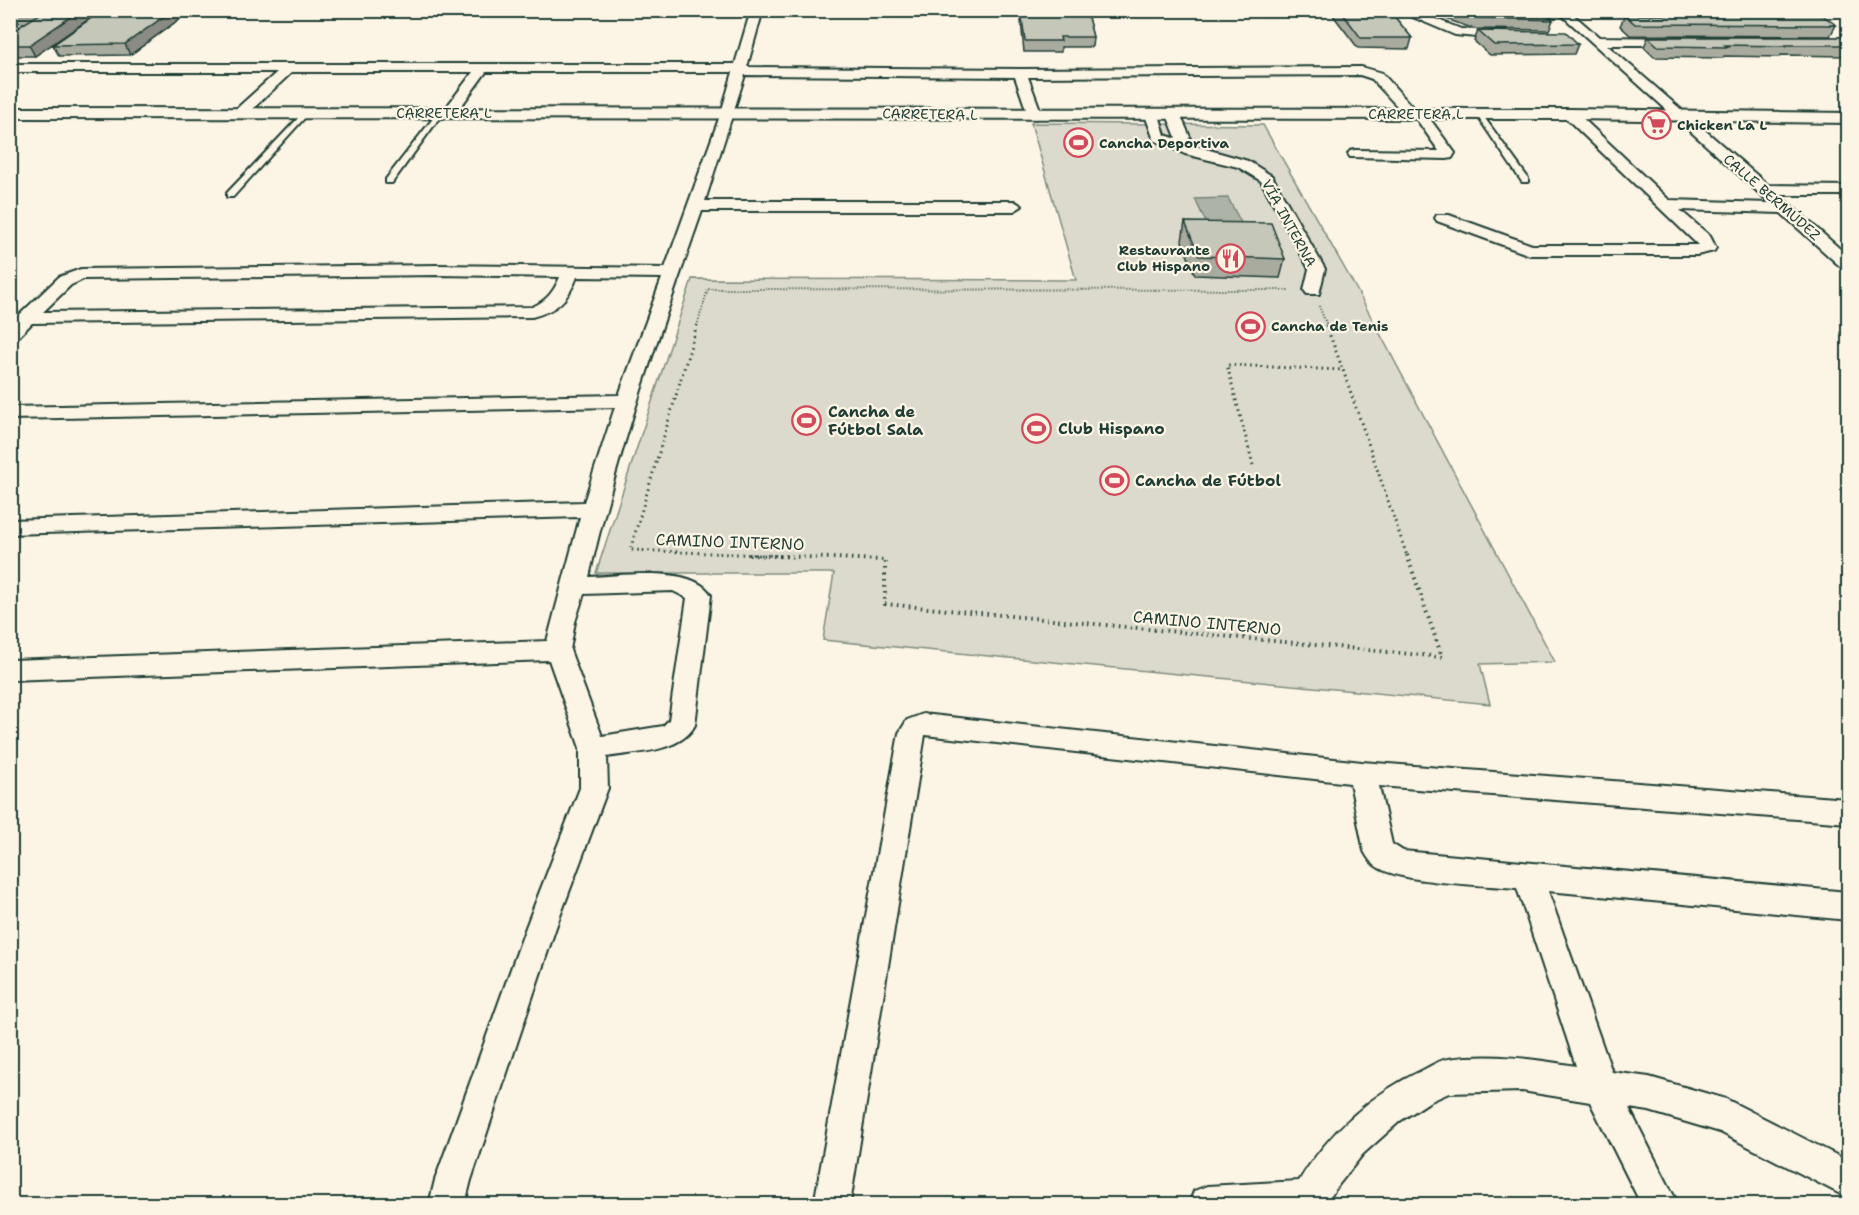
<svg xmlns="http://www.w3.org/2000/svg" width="1859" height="1215" viewBox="0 0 1859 1215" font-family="'Shantell Sans',sans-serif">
  <rect width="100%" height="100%" fill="#fcf5e5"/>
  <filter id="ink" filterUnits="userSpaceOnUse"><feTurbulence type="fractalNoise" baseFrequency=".0167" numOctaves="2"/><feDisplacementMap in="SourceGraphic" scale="12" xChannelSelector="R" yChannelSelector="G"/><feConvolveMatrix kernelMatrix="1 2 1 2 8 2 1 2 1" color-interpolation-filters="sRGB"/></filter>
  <g filter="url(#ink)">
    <path fill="#dcdacc" stroke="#7e8c80" stroke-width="1.5" d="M1031,123l232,2 90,158 202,379 -75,2 10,40 -667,-64 11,-67h-238l96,-294 384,1z"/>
    <path fill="#aeb3a7" stroke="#758479" stroke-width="1.5" d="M1228,198l18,34 -35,1 -16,-34z"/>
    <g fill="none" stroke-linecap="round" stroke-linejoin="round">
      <defs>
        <path id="service" d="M304,112l5,1 -76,84h-6v-4z
          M438,112l5,1 -51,70h-6v-4z
          M1479,112l2,1 47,65v4h-6l-46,-68z"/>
        <path id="minor" d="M751,10h12l-16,57 273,2 341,-2 21,6 34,38h8l31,42 -3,5 -5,1 -97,-2 -2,-3 2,-3 5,-1 84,1 -24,-34h-8l-35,-38 -12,-4 -332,2 14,38 -7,4 -7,-4 -13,-38 -270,-2 -40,126h309l8,5 -8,5h-312c-42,121 -85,241 -113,366 31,-1 104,-13 122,18l-16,130c-15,28 -60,27 -88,32l1,31 -52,139 -85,253 -6,24h-36l6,-24 91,-253 54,-139v-40l-31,-88 -539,20v-20l537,-19 33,-124 -570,17v-14l574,-18 31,-95 -605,12v-12l609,-12 43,-117 -85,-1c-9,23 -21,34 -45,40l-500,6 -16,16 -6,1v-16l49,-47 22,-8 357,-4 227,3 56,-155 12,-41h-247l-32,44 -5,1 -7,-4 31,-41h-181l-47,44h-10l-2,-3 2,-3 42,-38h-267v-8h725zM438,275l122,2c-6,14 -13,24 -28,30l-489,5 28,-27 13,-6zM673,591l14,7 -18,122 -6,6 -61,10 -32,-86 5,-28 9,-28z
          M1396,10h17l48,19 47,3 6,4 -6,4 -53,-5z
          M1556,10h12l31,27 83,1 2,3 -6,4h-71l161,140 80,1v9h-69l69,61v13l-6,-1 -61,-55 -101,-3 30,26 6,12 -2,3 -17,4h-167l-93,-34 -2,-3 2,-3h12l83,30h166l-133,-128 -2,-3 2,-3h10l94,89 101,3z
          M1702,10h13l8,6 -5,-6h13l10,10c-13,9 -29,0 -39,-10z
          M1152,111l7,4 6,20 9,3 2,-1 -9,-22 7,-4 5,1 11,25 -5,6 63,18 24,15 53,93 -6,25h-12l-3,-4 5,-21 -48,-88 -23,-14 -53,-13 -31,-14 -9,-25z
          M923,714l439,48 486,37v24l-469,-37 13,58 11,7 445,41v28l-300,-29 64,181 37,5 77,22 122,62v37l-128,-66 -71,-21 -20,-3 49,96h-37l-51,-102 -68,-11 -73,2 -20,9 -29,19 -37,33 -27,34 -10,16h-137l5,-13 13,-5 92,-5c29,-48 73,-88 124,-111 8,-4 17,-10 25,-11 43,-6 87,0 128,7l-59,-178c-32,-3 -113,-5 -138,-20 -7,-4 -11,-9 -15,-17l-14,-68 -425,-48 -75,469h-36l85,-471 8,-13z"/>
        <path id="tertiary" d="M10,108l1560,1 278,4v10l-278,-4 -1560,-1z"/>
      </defs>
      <use href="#service" stroke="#1f3d34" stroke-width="4"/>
      <use href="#minor" stroke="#1f3d34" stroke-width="4"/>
      <use href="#tertiary" stroke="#1f3d34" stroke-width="4"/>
      <path stroke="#1f3d34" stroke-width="2" stroke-dasharray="1 2" stroke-linecap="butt" d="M1319,306l8,20
        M697,326l11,-37 582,1"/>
      <path stroke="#1f3d34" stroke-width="3" stroke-dasharray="1.5 4" stroke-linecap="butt" d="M697,325l-67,225 157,6
        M1326,325l17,45
        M1253,465l-26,-100 116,5 64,186"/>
      <path stroke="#1f3d34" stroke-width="4" stroke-dasharray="1.5 4.5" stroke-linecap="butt" d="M749,555l136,5v44l557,53 -35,-102"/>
      <use href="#service" fill="#fcf5e5" fill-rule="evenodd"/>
      <use href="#minor" fill="#fcf5e5" fill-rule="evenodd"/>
      <use href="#tertiary" fill="#fcf5e5" fill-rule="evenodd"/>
    </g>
    <path fill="#a9ab9f" stroke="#1f3d34" stroke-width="1.5" d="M10,10h92l-67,46h-25v-23l16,-10 -16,-1z
      M103,10h89l-62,45 -71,1 -6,-11z
      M1020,10h66l7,27 -1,10h-31v5h-37z
      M1329,10h60l23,28 -3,11 -51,-1z
      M1437,10h106l10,10 -4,10 -75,-1 -30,-11z
      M1668,14l168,11 -6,11 -200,-1 -10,-9 5,-11h42z
      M1478,31l100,13 -4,10 -84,1 -16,-14z
      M1648,37h200v19l-67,-1 -1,2 -56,-1 -1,2 -69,-1 -10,-10z
      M1185,222l100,37 -5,19 -85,-3 -13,-34z"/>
    <path fill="#8a8b82" stroke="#1f3d34" stroke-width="1.5" d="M81,10h21l-67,46 -6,-11z
      M173,10h19l-62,45 -5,-11z"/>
    <path fill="#c5c7b9" stroke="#1f3d34" stroke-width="1.5" d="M10,10h71l-52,35h-19v-12l9,-5h-2l26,-16h-33z
      M103,10h70l-48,34 -72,1z
      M1021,10h65l7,27h-33l1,4h-36z
      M1340,10h49l23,28h-51z
      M1455,10h88l10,10 -75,-2z
      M1668,14l154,1 14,10 -201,-1 -10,-9h45z
      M1478,31l88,1 12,12 -84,1z
      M1648,37h200v8h-64l2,1 -61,-1 3,2 -70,-1z
      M1185,222l86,1 14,36 -86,-3z"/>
  </g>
  <defs>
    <symbol id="supermarket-ring" viewBox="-11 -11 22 22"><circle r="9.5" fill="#fcf5e5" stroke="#d1495b" stroke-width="1.5"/><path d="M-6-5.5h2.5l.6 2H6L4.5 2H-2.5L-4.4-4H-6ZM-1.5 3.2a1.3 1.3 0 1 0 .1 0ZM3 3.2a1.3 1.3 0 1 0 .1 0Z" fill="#d1495b"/></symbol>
    <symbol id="stadium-ring" viewBox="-11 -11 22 22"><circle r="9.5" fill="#fcf5e5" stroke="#d1495b" stroke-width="1.5"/><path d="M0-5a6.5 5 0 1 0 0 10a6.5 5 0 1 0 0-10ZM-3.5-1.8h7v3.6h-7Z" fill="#d1495b"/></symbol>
    <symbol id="restaurant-ring" viewBox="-11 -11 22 22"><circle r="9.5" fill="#fcf5e5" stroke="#d1495b" stroke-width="1.5"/><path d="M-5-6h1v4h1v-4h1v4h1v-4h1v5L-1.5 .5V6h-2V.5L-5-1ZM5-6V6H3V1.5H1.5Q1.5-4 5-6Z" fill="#d1495b"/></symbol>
  </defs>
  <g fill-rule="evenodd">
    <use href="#supermarket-ring" x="1640" y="108" width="33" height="33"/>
    <use href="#stadium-ring" x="1062" y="126" width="33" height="33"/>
    <use href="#restaurant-ring" x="1214" y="242" width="33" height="33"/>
    <use href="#stadium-ring" x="1234" y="310" width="33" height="33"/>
    <use href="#stadium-ring" x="790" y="404" width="33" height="33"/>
    <use href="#stadium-ring" x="1020" y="412" width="33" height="33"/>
    <use href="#stadium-ring" x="1098" y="464" width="33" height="33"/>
  </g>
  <g text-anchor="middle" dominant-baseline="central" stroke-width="4.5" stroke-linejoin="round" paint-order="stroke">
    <g font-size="14" fill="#1f3d34" stroke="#fcf5e5">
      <text x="444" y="113">CARRETERA L</text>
      <text transform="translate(930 114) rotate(1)">CARRETERA L</text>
      <text x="1416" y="114">CARRETERA L</text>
      <text transform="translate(1772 197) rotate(41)">CALLE BERMÚDEZ</text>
      <text transform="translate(1289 223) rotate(61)">VÍA INTERNA</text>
    </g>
    <g font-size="14" font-weight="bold" fill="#1f3d34" stroke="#fcf5e5" text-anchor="start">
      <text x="1677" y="125">Chicken La L</text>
      <text x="1099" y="143">Cancha Deportiva</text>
      <text x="1210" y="250" text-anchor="end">Restaurante<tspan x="1210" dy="16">Club Hispano</tspan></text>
      <text x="1271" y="326">Cancha de Tenis</text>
    </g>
    <g font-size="16" font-weight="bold" fill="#1f3d34" stroke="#fcf5e5" text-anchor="start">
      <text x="828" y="411">Cancha de<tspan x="828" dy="18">Fútbol Sala</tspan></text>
      <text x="1058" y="428">Club Hispano</text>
      <text x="1135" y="480">Cancha de Fútbol</text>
    </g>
    <g font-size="16" fill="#1f3d34" stroke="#fcf5e5">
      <text transform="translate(730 542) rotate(2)">CAMINO INTERNO</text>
      <text transform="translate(1207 623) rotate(5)">CAMINO INTERNO</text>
    </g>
  </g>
  <rect width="1859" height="1215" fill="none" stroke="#fcf5e5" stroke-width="36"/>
  <rect x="18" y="18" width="1823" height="1179" fill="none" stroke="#1f3d34" stroke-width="2" filter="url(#ink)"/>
</svg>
